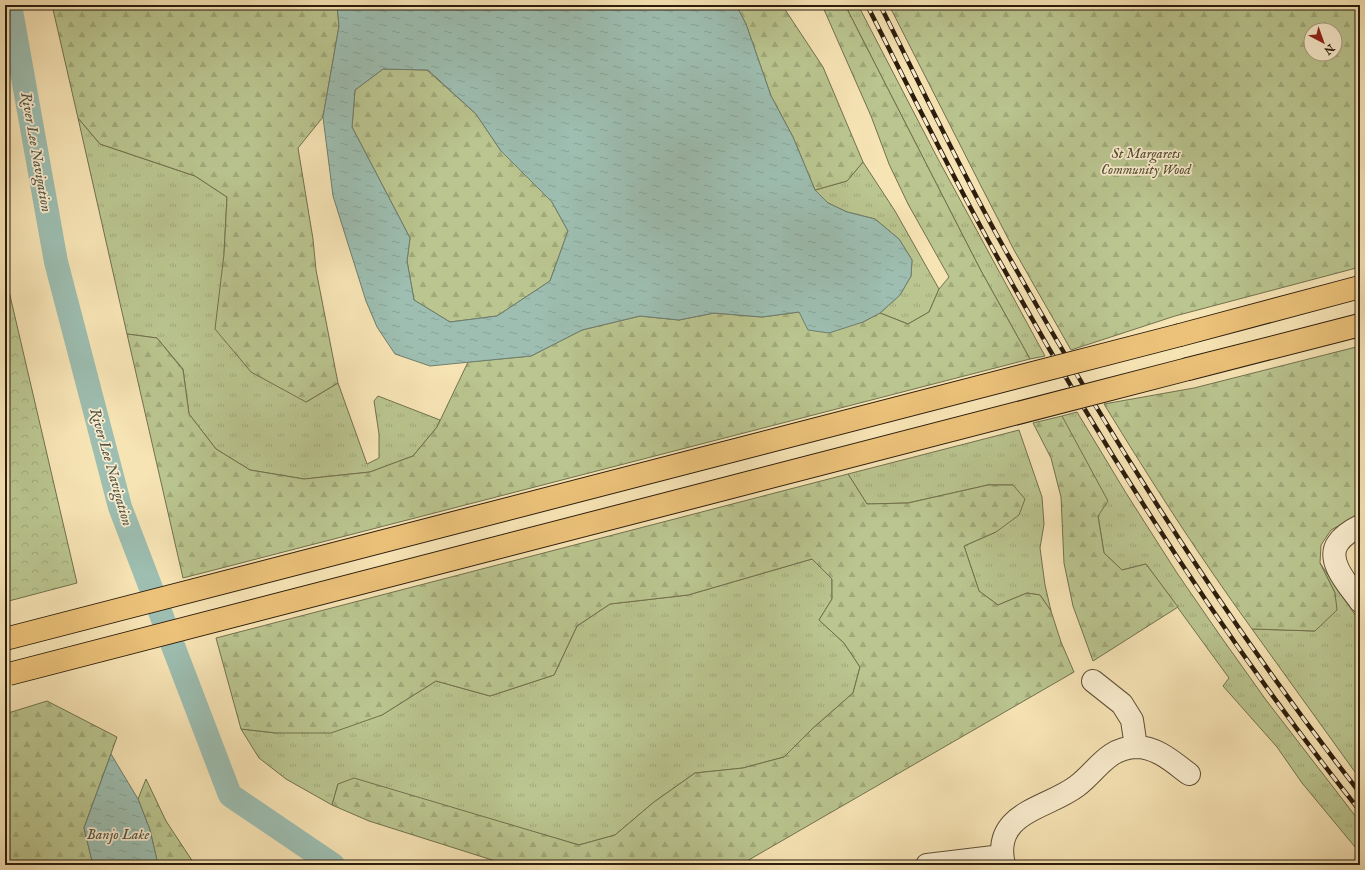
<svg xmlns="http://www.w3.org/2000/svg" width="1365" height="870" viewBox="0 0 1365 870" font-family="'IM FELL English',serif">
  <defs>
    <pattern id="grass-tufts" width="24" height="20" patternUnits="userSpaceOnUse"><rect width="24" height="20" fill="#bac58f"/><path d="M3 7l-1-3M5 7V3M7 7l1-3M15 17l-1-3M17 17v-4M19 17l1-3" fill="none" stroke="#a0a97a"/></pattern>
    <pattern id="forest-firs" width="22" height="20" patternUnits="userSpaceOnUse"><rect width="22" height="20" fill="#bac58f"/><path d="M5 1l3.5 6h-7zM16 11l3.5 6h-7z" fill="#a0a97a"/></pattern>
    <pattern id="park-crowns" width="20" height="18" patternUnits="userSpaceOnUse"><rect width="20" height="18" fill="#bac58f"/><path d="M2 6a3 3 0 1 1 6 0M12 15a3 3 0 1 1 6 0" fill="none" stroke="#a0a97a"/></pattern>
    <pattern id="water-ripples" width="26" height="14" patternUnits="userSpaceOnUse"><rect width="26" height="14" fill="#9dbeb1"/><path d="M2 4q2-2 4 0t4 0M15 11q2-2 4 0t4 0" fill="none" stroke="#87a397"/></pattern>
  </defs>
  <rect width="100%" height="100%" fill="#f7e4b5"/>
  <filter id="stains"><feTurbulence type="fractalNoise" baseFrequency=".005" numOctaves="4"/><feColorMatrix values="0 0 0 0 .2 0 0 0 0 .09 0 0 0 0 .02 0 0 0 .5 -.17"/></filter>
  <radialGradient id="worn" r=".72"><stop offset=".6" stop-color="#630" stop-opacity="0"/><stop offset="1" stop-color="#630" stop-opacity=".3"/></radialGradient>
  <path fill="url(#grass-tufts)" stroke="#72714e" d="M845,5h13l80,154 107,197 -15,3 -50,-90z
    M78,118l22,26 95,32 32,21 -3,57 82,148 32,-19 29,81 12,-6v-24l-5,-33 4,-5 62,24 -3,7 -24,29 -43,16 -66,7 -54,-9 -34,-21 -27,-35 -6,-45 -26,-31 -30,-4z
    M863,162l32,49 44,78 -10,23 -21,12 -28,-11 20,-18 11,-19 1,-16 -13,-21 -24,-20 -28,-7 -19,-9 -13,-13 32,-9z
    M1077,412l49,81 51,80 42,61 47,66 94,122v31l-58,-70 -25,-36 -54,-61 6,-8 -83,-114 -24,6 -18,-17 -6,-37 -36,-100z
    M1019,430l23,67 2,27 -4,24 5,37 6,26 -11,-16 -13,-2 -29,12 -19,-14 -15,-45 32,-14 17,-47h-25l-80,18 -41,1 -19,-30z
    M812,559l20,20v20l-13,21 25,23 16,24 -7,26 -41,36 -28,28 -41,11 -48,5 -41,29 -39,33 -36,10 -100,-29 -141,-32 -6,21 -46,-26 -27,-21 -18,-29 35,4 106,-18 54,-34 54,15 64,-21 23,-49 33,-22 78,-9z
    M1320,563l40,59v157l-108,-150 63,2 20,-38z"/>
  <path fill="url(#forest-firs)" stroke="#72714e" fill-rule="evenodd" d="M52,5h285l2,21 -16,91 -25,31 15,91 3,31 22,113 -32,19 -55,-30 -36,-43 9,-75 3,-57 -32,-21 -95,-32 -22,-26z
    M736,5h46l41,62 40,95 -16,19 -32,9 -22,-53 -22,-41 -25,-72z
    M822,5h23l135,264 50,90 -847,219 -56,-244 30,4 26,32 6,44 27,35 34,21 54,9 66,-7 43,-16 24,-29 31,-65 63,-6 51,-26 58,-14 39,4 35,-7 48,4 37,-5 64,10 17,-9 28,11 21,-12 10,-23 10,-12 -41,-73 -19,-40 -18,-48z
    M889,5h471v262l-185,49 -104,34 -57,-100 -33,-64zM1311,30h24v24h-24z
    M383,69l44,1 49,44 25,37 51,51 16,29 -18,50 -53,35 -47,6 -36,-22 -7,-39 3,-23 -58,-111 3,-37z
    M1360,346v168l-29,16 -10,15 -1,18 15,30 2,17 -22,21 -63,-2c-53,-73 -101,-148 -148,-225l90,-16z
    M1062,416l46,85 -10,15 6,37 18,17 24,-6 32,43 -85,54 -20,-55 -9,-43 -3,-66 -10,-39 -18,-35z
    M848,474l19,30 41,-1 80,-18h25l12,14 -6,16 -23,17 -32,14 15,45 19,14 29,-12 13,2 11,16 10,31 13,30 -334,193h-232l-139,-44 -37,-16 6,-21 16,-6 225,67 36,-10 39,-33 41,-29 48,-5 41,-11 28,-28 41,-36 7,-26 -16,-24 -25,-23 13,-21v-20l-20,-20 -124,36 -78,9 -33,22 -23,49 -64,21 -54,-15 -54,34 -51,18h-55l-35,-4 -25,-91z
    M47,701l70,36 -33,91 9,37h-88v-151z
    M146,779l20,42 29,44h-37l-8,-35 -12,-31z"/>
  <path fill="url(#park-crowns)" stroke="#72714e" d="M5,274l72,309 -72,19z"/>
  <path fill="url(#water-ripples)" stroke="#6f7e6f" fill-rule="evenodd" d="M337,5h399l10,19 25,72 22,41 22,53 13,13 19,9 28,7 24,20 13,21 -1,16 -11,19 -20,18 -17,9 -34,11 -21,-3 -9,-18 -37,5 -48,-4 -35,7 -39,-4 -58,14 -51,26 -101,10 -35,-12 -18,-27 -11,-26 -33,-105 -10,-79 16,-91zM383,69l45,1 48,44 25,37 51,51 16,29 -18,50 -53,35 -47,6 -36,-22 -7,-39 3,-23 -58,-111 3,-37z
    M111,754l27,45 12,31 8,35h-65l-9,-37z"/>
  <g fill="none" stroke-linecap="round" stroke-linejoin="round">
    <path stroke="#9dbeb1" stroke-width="24" d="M10,5l46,257 64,245 110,288 103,70"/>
    <defs>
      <path id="minor" d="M1360,526c-8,4 -17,9 -22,17 -13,18 12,44 22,58
        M1093,681l29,23 10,16 4,27
        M927,865l75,-9
        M1004,865c-13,-53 43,-56 73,-79 20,-15 30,-38 59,-39 21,0 37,15 53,27"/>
      <path id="trunk" d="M1180,335l180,-48
        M1188,369l172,-44"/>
    </defs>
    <use href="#minor" stroke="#5e4f36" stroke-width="24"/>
    <use href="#trunk" stroke="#2b1d0c" stroke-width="24"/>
    <use href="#minor" stroke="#faedcf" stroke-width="22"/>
    <use href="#trunk" stroke="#ecc27a" stroke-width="22"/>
    <defs>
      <path id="rail" d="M867,5c40,79 79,159 122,237 109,199 230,392 371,569
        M880,5c39,77 76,156 118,232 107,193 225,381 362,556"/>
    </defs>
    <use href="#rail" stroke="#2b1d0c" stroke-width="4.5"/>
    <use href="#rail" stroke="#faedcf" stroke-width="3" stroke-dasharray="9" stroke-linecap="butt"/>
    <defs>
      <path id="trunk-bridge" d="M5,639l1175,-304
        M9,674l1179,-305"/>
    </defs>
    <use href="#trunk-bridge" stroke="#2b1d0c" stroke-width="24" stroke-linecap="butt"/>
    <use href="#trunk-bridge" stroke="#ecc27a" stroke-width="22"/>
  </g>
  <g text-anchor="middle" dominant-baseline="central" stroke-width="3.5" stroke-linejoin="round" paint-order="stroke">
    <g font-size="14" font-style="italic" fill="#564f33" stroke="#faedcf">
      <text x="1146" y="154">St Margarets<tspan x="1146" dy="16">Community Wood</tspan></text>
    </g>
    <g font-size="15" font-style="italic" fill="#535546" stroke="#faedcf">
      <text transform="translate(36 152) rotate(80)">River Lee Navigation</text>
      <text transform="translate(111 467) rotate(74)">River Lee Navigation</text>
      <text x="118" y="834">Banjo Lake</text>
    </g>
  </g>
  <rect width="1365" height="870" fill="none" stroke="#f7e4b5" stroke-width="20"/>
  <rect x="6" y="6" width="1353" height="858" fill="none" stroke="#2b1d0c" stroke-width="2"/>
  <rect x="10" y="10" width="1345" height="850" fill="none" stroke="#2b1d0c"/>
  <g transform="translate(1323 42) rotate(139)"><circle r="19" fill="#faedcf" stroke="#a79a81"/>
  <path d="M0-3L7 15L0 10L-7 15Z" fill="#8f2418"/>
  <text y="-6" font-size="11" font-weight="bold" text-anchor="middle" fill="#2b1d0c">N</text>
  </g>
  <rect width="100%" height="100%" filter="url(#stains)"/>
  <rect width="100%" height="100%" fill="url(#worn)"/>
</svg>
